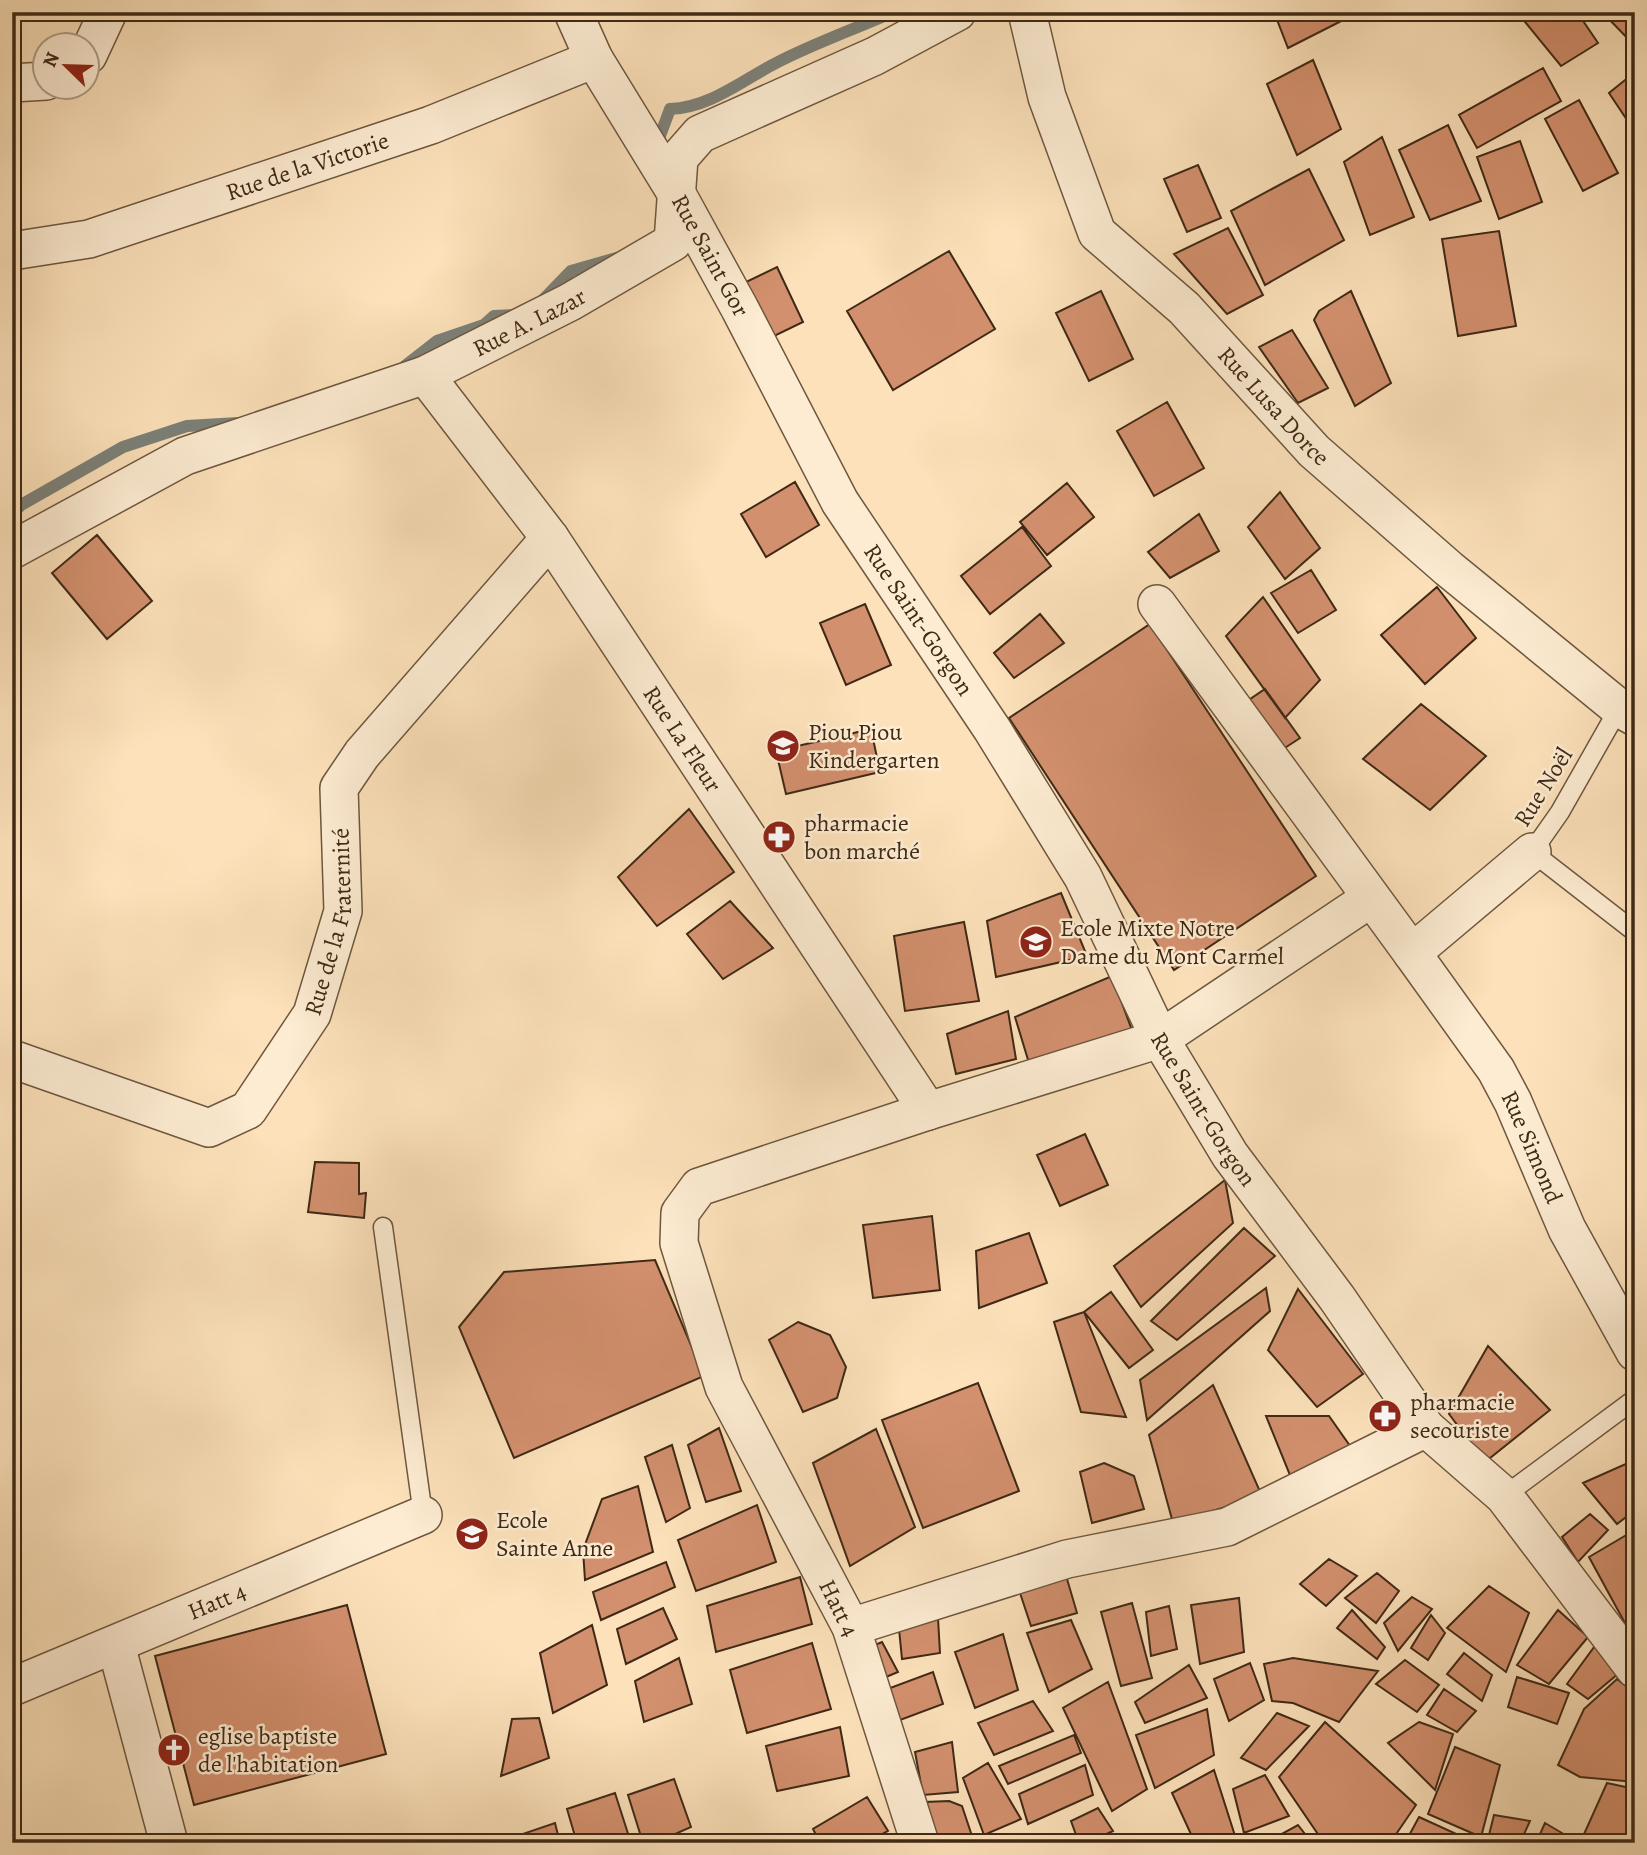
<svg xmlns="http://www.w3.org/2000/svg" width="1647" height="1855" viewBox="0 0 1647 1855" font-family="Alegreya,serif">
  <rect width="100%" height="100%" fill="#fce1ba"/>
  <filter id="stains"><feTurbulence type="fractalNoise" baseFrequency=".00286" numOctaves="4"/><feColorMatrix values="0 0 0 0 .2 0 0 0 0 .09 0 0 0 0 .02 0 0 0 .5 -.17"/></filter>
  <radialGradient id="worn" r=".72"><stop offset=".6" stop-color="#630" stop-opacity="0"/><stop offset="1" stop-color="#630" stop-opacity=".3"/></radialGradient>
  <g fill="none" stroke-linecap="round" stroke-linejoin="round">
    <path stroke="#7c8179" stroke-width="12" d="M661,144h-4l13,-35c40,-1 74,-30 108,-47 37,-19 77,-33 115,-50
      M541,302l30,-31 49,-14
      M405,366l32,-25 47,-16 10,-9 24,-1
      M12,514l9,-9 102,-58 64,-21 51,-3"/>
  </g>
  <path fill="#d3906e" stroke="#3f2916" stroke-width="2" d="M1274,12h85l-71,36z
    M1517,12h60l21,31 -37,23z
    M1602,12h33v34z
    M1313,60l28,69 -44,26 -30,-71z
    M1543,68l18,33 -84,47 -18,-33z
    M1635,72v60l-26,-39z
    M1579,100l39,73 -35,18 -38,-72z
    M1448,125l33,76 -51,19 -31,-70z
    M1382,137l32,80 -44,18 -26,-73z
    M1520,141l22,61 -43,17 -22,-62z
    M1198,165l23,53 -34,14 -23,-53z
    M1309,169l35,71 -79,45 -34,-74z
    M1626,226h9v58h-7z
    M1228,228l35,67 -36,19 -53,-60z
    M1499,231l17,95 -58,10 -16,-97z
    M949,251l46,78 -102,61 -46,-79z
    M777,267l26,55 -35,17 -26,-55z
    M1101,291l32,68 -44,22 -33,-68z
    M1351,291l40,92 -36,23 -41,-86 5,-9z
    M1292,330l36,58 -30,15 -39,-56z
    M1167,402l37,66 -50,28 -37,-65z
    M795,482l24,43 -53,32 -25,-43z
    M1067,483l27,34 -47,38 -27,-33z
    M1280,492l40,56 -35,31 -37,-52z
    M1199,514l20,37 -49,27 -22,-26z
    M1022,527l29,39 -61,48 -29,-38z
    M97,535l55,66 -45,38 -55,-66z
    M1311,570l25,40 -38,23 -27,-40z
    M1437,587l39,51 -51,46 -44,-49z
    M1263,597l57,83 -35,38 -59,-82z
    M865,604l26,61 -45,20 -26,-62z
    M1040,614l24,29 -50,35 -20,-25z
    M1150,624l166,252 -142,94 -165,-252z
    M1265,689l35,49 -29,19 -34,-49z
    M1421,704l65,52 -56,54 -67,-51z
    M871,729l9,43 -94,22 -10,-43z
    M689,809l45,63 -77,54 -39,-49z
    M1061,893l26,63 -91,21 -9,-56z
    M730,901l43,47 -50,31 -36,-45z
    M964,922l15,79 -74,10 -11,-75z
    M1112,976l21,57 -104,30 -14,-46z
    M1008,1011l8,48 -60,15 -9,-40z
    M1085,1134l23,51 -48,21 -23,-51z
    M315,1162l44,1v31l7,-1 -2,25 -56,-6z
    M1225,1180l8,43 -92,84 -27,-41z
    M932,1216l8,74 -67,8 -10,-73z
    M1244,1228l31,28 -98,84 -26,-19z
    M1029,1233l18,50 -68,25 -3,-57z
    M655,1260l49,116 -190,82 -55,-131 45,-55z
    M1266,1288l4,23 -123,109 -7,-40z
    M1298,1289l65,85 -46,33 -49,-57z
    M1111,1292l42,58 -24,18 -45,-56z
    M1084,1312l42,105 -45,-5 -27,-90z
    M798,1322l32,13 16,32 -9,31 -34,14 -34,-72z
    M1488,1346l62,64 -65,52 -36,-48z
    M978,1383l41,108 -96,37 -41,-108z
    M1213,1385l49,111 -89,27 -24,-88z
    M1266,1416h63l33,47 -66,27z
    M719,1428l22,63 -35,11 -18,-57z
    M876,1429l39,98 -65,39 -37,-103z
    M672,1445l18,63 -24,14 -21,-65z
    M1104,1463l30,13 10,33 -52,14 -12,-51z
    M1628,1463l7,9v38l-18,14 -34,-41z
    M638,1486l15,66 -68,28 -2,-30 19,-51z
    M757,1505l19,57 -80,29 -18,-51z
    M1590,1514l18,16 -30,32 -16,-25z
    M1635,1530v88l-9,7 -37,-68z
    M1329,1559l28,17 -31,30 -26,-22z
    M666,1562l9,25 -74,33 -8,-28z
    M1065,1572l12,41 -46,13 -13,-39z
    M1377,1573l22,18 -23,32 -31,-25z
    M800,1577l12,47 -96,28 -9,-46z
    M1489,1586l40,27 -23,59 -59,-44z
    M1412,1597l20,12 -34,42 -14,-28z
    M1239,1598l5,54 -44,12 -9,-59z
    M1132,1603l20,75 -31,8 -20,-74z
    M347,1605l39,149 -192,51 -39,-149z
    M1169,1606l8,43 -26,7 -5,-44z
    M663,1608l14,31 -51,25 -9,-35z
    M1352,1610l33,37 -8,12 -40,-31z
    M1558,1610l30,27 -39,47 -32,-19z
    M1431,1615l14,18 -17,27 -17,-12z
    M938,1618l2,35 -38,6 -3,-30z
    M1071,1620l21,49 -43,23 -22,-59z
    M592,1625l15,60 -54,28 -13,-60z
    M1003,1634l15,56 -43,18 -20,-56z
    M1600,1639l31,24 -43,36 -21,-15z
    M882,1642l16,30 -31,13 -4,-35z
    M812,1643l19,66 -84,24 -17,-63z
    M1464,1653l28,22 -10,26 -35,-27z
    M679,1658l13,46 -48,18 -9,-41z
    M1293,1658l85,13 -39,51 -46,-19 -21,-2 -8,-37z
    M1405,1660l34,25 -22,27 -41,-28z
    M1250,1663l14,37 -35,21 -15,-42z
    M1189,1665l18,33 -62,25 -10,-21z
    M933,1672l10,32 -51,19 -18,-29z
    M1517,1677l52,16 -12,31 -49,-17z
    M1617,1679l18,14v89l-55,-5 -22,-12 26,-56z
    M1108,1682l39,107 -35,22 -49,-103z
    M1444,1689l32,22 -19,21 -30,-17z
    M1033,1701l20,30 -59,24 -16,-32z
    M1207,1709l7,46 -59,33 -19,-53z
    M1277,1713l32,13 -43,44 -25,-12z
    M539,1718l10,40 -48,18 11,-57z
    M1325,1722l91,83 -26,38h-66l-45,-66z
    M1419,1722l34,12 -18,56 -47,-47z
    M840,1727l9,49 -72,15 -11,-45z
    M1074,1735l7,18 -73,31 -9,-18z
    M952,1742l6,50 -35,3 -8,-43z
    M1455,1747l45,18 -19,72 -53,-23z
    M988,1763l33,56 -37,16 -21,-57z
    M1085,1765l8,30 -65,29 -9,-30z
    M1214,1770l22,69 -10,4h-31l-23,-50z
    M1265,1775l24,41 -45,17 -11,-44z
    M674,1779l17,48 -36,16h-12l-15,-48z
    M1607,1783l28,6v25l-5,12 5,5v12h-55z
    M615,1793l16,50h-54l-10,-34z
    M867,1797l21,34 -22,12h-46l-7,-14z
    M949,1801l13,5 11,33 -6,4h-32l-10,-41z
    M1098,1808l15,23 -25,12h-9l-8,-22z
    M1494,1815l36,6 -10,22h-33z
    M1419,1817l55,25 -1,1h-68z
    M555,1823l5,20h-64z
    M1545,1823l22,13 -4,7h-27z
    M1298,1825l14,18h-47z"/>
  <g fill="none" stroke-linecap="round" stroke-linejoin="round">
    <defs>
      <path id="service" d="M1619,708l-59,104 -28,40 103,80
        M383,1227l40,288
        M1504,1496l131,-97"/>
      <g id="minor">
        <path id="s1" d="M573,12l21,47 84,137 62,113 100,193 152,227 91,148 77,162 70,116 107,143 89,130 78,68 131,173"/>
        <path id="s2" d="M1027,12l20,85 50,136 87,75 130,143 135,118 170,139 16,9"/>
        <path d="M88,55l20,-43"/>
        <path d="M12,83l34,-2"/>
        <path id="s3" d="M12,251l77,-12 342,-114 163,-66"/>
        <path id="s4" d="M425,375l125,163 378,573"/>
        <path id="s5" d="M12,550l173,-94 240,-81 145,-73 103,-60 6,-84 21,-24 175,-78 82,-44"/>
        <path d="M1157,604l255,349 120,-101"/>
        <path id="s6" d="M1412,953l84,117 17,32 54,127 68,123"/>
        <path id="s7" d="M12,1059l197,69 39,-18 64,-96 31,-103 -4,-123 23,-34 188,-216"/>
        <path d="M851,1627l216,-68 160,-32 199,-99"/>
        <path d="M116,1645l53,198"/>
        <path id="s8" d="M12,1687l411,-172"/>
        <path d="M920,1843l-69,-216 -127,-240 -45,-144 1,-30 19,-26 229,-76 232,-72 211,-141"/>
      </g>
    </defs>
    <use href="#service" stroke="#6e573f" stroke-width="21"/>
    <use href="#minor" stroke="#6e573f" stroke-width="40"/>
    <use href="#service" stroke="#fdecd2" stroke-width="18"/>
    <use href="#minor" stroke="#fdecd2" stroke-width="37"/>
  </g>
  <defs>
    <symbol id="school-disc" viewBox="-11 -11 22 22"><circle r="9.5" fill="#8f2418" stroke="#fdecd2"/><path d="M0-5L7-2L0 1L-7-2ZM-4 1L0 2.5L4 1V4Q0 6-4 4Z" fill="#fff"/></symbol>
    <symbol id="pharmacy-disc" viewBox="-11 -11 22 22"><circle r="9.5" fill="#8f2418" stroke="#fdecd2"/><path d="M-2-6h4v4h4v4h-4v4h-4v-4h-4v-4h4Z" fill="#fff"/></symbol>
    <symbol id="church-disc" viewBox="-11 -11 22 22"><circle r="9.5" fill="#8f2418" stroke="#fdecd2"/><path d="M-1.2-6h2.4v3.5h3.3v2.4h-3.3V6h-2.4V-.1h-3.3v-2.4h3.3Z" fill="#fff"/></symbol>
  </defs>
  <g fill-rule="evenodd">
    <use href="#school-disc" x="764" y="727" width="38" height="38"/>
    <use href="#pharmacy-disc" x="760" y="818" width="38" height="38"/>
    <use href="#school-disc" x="1017" y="923" width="38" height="38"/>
    <use href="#pharmacy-disc" x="1366" y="1397" width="38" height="38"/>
    <use href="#school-disc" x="453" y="1515" width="38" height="38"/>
    <use href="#church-disc" x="155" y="1731" width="38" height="38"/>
  </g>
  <g text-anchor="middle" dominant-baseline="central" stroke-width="5" stroke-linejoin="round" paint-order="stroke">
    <g font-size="24" fill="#3f2916" stroke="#fdecd2">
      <text stroke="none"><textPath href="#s3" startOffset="308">Rue de la Victorie</textPath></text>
      <text stroke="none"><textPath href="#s1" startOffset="280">Rue Saint Gor</textPath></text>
      <text stroke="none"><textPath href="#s5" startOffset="567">Rue A. Lazar</textPath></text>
      <text stroke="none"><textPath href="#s2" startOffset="480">Rue Lusa Dorce</textPath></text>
      <text stroke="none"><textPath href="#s1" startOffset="700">Rue Saint-Gorgon</textPath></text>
      <text stroke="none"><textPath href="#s4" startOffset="446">Rue La Fleur</textPath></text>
      <text transform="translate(1543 787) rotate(-58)">Rue Noël</text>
      <text stroke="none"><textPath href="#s7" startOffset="462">Rue de la Fraternité</textPath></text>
      <text stroke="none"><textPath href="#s1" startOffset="1267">Rue Saint-Gorgon</textPath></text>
      <text stroke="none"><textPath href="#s6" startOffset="229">Rue Simond</textPath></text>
      <text stroke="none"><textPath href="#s8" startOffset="222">Hatt 4</textPath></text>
      <text transform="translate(839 1608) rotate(64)">Hatt 4</text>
    </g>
    <g font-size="24" fill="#3f2916" stroke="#fdecd2" text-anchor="start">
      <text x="808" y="732">Piou Piou<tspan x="808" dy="28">Kindergarten</tspan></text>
      <text x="804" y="823">pharmacie<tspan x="804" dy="28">bon marché</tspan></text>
      <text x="1060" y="928">Ecole Mixte Notre<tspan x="1060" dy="28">Dame du Mont Carmel</tspan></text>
      <text x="1410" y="1402">pharmacie<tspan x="1410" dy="28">secouriste</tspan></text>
      <text x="496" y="1520">Ecole<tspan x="496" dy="28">Sainte Anne</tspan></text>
      <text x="198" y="1736">eglise baptiste<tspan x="198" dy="28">de l'habitation</tspan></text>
    </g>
  </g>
  <rect width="1647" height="1855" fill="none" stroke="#fce1ba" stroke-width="42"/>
  <rect x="14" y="14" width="1619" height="1827" fill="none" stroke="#3f2916" stroke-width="3.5"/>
  <rect x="21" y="21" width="1605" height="1813" fill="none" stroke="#3f2916" stroke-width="2"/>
  <g transform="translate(66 66) rotate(293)"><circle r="33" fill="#fdecd2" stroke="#b19e87" stroke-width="2"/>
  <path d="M0-5L12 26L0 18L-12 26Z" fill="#8f2418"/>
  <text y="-10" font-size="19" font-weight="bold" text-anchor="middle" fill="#3f2916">N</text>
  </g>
  <rect width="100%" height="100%" filter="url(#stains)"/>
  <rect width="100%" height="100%" fill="url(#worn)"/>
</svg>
